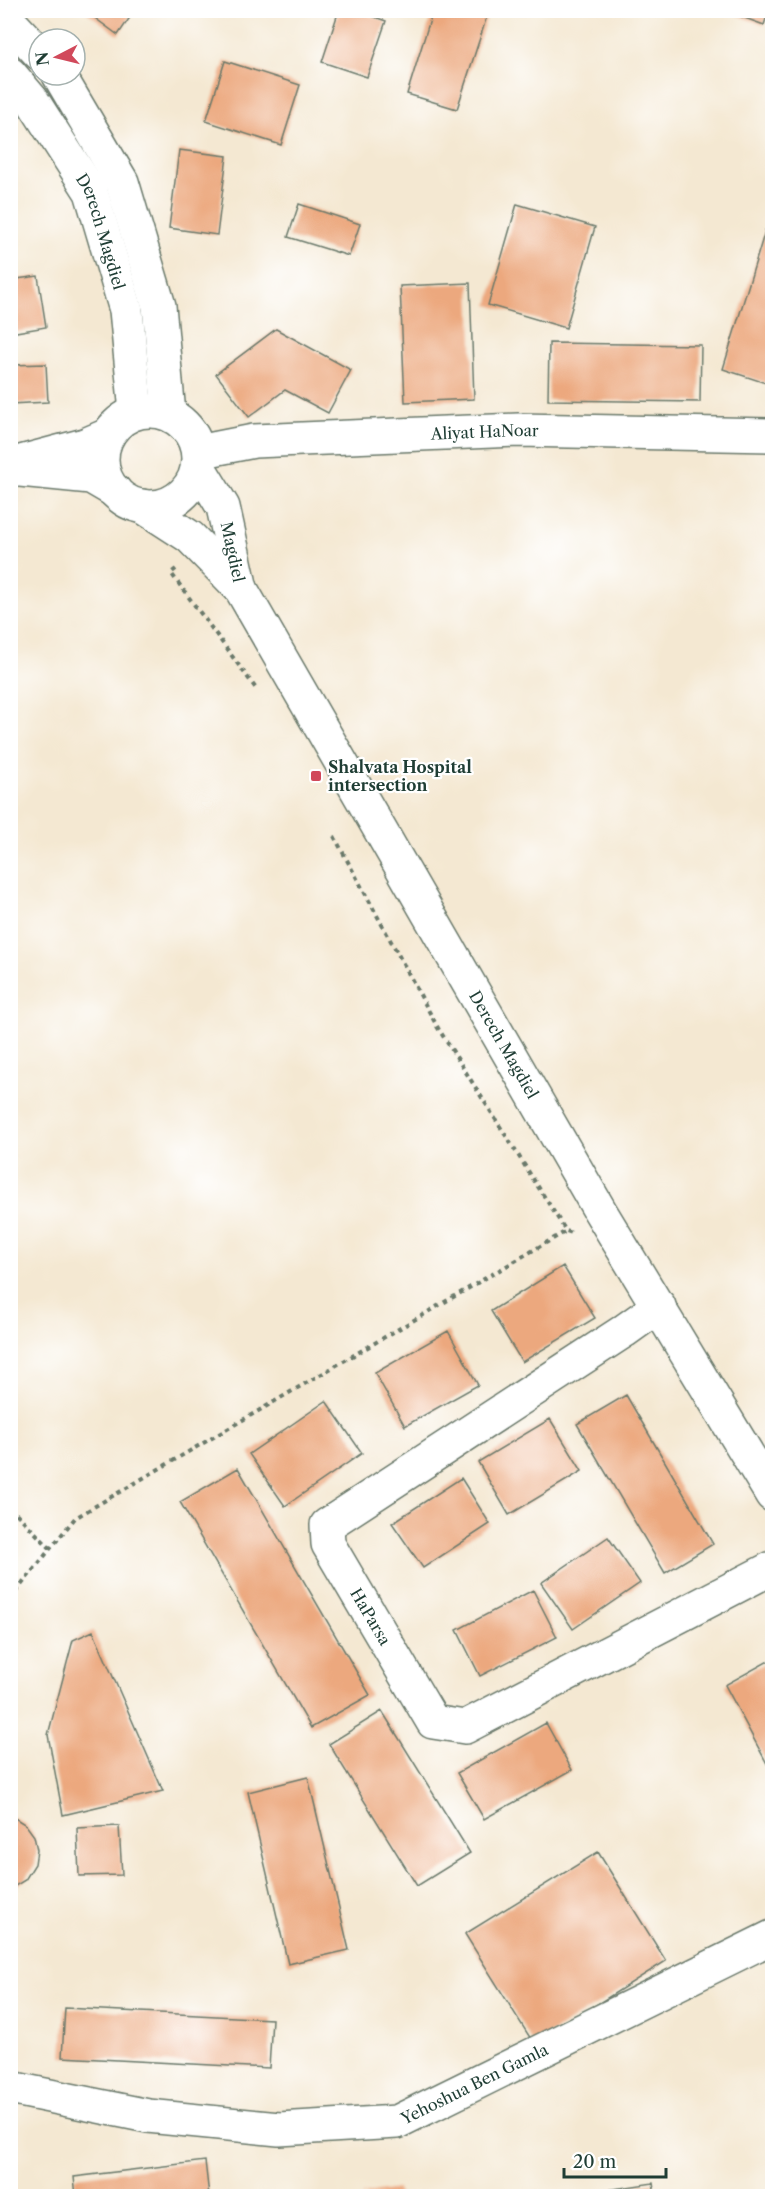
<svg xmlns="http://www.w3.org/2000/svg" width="783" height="2207" viewBox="0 0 783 2207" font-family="'Libre Caslon Text',serif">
  <rect width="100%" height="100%" fill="#fff"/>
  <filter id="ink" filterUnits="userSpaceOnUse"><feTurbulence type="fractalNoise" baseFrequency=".0167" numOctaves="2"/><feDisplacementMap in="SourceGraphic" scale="12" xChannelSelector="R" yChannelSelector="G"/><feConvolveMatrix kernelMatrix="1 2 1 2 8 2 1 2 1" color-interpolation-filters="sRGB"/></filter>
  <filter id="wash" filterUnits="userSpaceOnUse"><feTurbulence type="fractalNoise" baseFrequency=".008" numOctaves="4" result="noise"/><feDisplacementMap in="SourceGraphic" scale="24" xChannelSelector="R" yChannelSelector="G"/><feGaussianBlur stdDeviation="1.35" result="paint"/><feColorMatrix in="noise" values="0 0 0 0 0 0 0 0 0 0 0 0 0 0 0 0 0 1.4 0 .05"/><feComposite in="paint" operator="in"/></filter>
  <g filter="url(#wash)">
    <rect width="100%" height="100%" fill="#f4e8d2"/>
    <g id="blocks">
      <path fill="#eca87e" d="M84,10h51l-17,25z
        M339,10h16l31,11 -19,56 -45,-15z
        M433,10h56l-32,99 -50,-15z
        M723,10h46l-5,15z
        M225,61l75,24 -19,60 -75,-24z
        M179,150l48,6 -10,79 -48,-7z
        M299,204l61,20 -11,32 -61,-19z
        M517,204l78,23 -29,101 -78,-23z
        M772,208v177l-49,-16z
        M38,276l8,51 -36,6v-53z
        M470,283l4,116 -69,3 -5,-116z
        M276,329l75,41 -23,43 -43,-23 -36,27 -33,-43z
        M549,343l152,2 -1,57 -152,-2z
        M46,364l2,38 -38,2v-39z
        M563,1266l32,52 -73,44 -31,-51z
        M448,1331l30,54 -73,41 -30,-53z
        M626,1395l87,149 -48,29 -88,-149z
        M326,1401l36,52 -77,53 -36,-52z
        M550,1419l32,52 -73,44 -31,-53z
        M238,1468l132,227 -59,33 -131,-226z
        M461,1478l29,46 -67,44 -31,-45z
        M608,1537l32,46 -67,46 -32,-46z
        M533,1590l24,47 -77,39 -23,-46z
        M93,1631l70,160 -100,24 -15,-80 25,-95z
        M772,1659v114l-47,-88z
        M382,1711l88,142 -53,33 -88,-142z
        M10,1715l4,14 -2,18h-2z
        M546,1723l26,47 -88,49 -27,-46z
        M308,1777l41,173 -61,14 -40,-172z
        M10,1815l16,10 8,11 3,14 -2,14 -10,16 -15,9z
        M119,1826l3,49 -43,1 -2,-48z
        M598,1852l68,109 -132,83 -69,-110z
        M65,2008l207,11 -3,49 -207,-11z
        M205,2161l4,35h-133l-2,-19z
        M653,2183l2,13h-81v-1z
        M397,2189l1,7h-36v-1z"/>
    </g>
  </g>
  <g filter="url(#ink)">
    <use href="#blocks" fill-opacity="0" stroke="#6a796b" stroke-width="1.5"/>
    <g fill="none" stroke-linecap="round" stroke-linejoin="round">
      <defs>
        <g id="minor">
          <path id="s1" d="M198,452l56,-11 265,-11 253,5"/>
          <path d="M21,462l64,-17 23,-10"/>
          <path d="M10,469l81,8 24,14"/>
          <path id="s2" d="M659,1306l-35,25 -297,194 1,19 105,178 32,5 307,-159"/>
          <path id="s3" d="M10,2088l138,28 131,13 118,-7 375,-185"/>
        </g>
        <g id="major">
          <path d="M10,22l29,31"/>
          <path id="s4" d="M10,74l22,26 59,92 35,118 10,102"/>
          <path d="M59,75l63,107 37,124 10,108"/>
          <circle cx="150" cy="459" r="48"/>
          <path id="s5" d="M198,466l25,41 18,82"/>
          <path id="s6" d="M142,506l48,31 51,52 359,622 172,284"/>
        </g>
      </defs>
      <use href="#minor" stroke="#6a796b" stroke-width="36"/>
      <use href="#major" stroke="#6a796b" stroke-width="36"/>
      <path stroke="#6a796b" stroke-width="4" stroke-dasharray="4.5 4.5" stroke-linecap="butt" d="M176,569l-5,4 86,117
        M334,836l104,192 128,203 6,2
        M10,1507l41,42
        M10,1599l65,-81 493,-288"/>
      <use href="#minor" stroke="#fff" stroke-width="33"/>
      <use href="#major" stroke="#fff" stroke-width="33"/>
    </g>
  </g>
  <rect fill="#d1495b" stroke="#fff" stroke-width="2" x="310" y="770" width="12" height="12" rx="3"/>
  <g text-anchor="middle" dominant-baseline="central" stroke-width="4.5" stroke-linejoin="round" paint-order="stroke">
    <g font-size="16" fill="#1f3d34" stroke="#fff">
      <text stroke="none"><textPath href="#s4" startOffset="184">Derech Magdiel</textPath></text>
      <text stroke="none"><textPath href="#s1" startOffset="288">Aliyat HaNoar</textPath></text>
      <text stroke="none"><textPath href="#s5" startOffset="94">Magdiel</textPath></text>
      <text stroke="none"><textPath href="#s6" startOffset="656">Derech Magdiel</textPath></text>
      <text stroke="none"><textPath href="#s2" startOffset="501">HaParsa</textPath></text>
      <text stroke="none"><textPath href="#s3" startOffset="477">Yehoshua Ben Gamla</textPath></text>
    </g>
    <g font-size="16" font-weight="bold" fill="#1f3d34" stroke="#fff" text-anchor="start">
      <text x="328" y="767">Shalvata Hospital<tspan x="328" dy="18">intersection</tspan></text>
    </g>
  </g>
  <rect width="783" height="2207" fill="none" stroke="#fff" stroke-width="36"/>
  <g transform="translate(57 57) rotate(263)"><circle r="28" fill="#ffffff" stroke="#a5b1ae" stroke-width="1.5"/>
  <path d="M0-4.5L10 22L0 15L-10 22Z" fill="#d1495b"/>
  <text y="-9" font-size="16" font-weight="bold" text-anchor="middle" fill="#1f3d34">N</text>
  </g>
  <path d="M564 2168v9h102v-9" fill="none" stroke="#1f3d34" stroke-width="3"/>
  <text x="573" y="2168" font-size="18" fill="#1f3d34" stroke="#ffffff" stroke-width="4.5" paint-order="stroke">20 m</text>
</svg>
